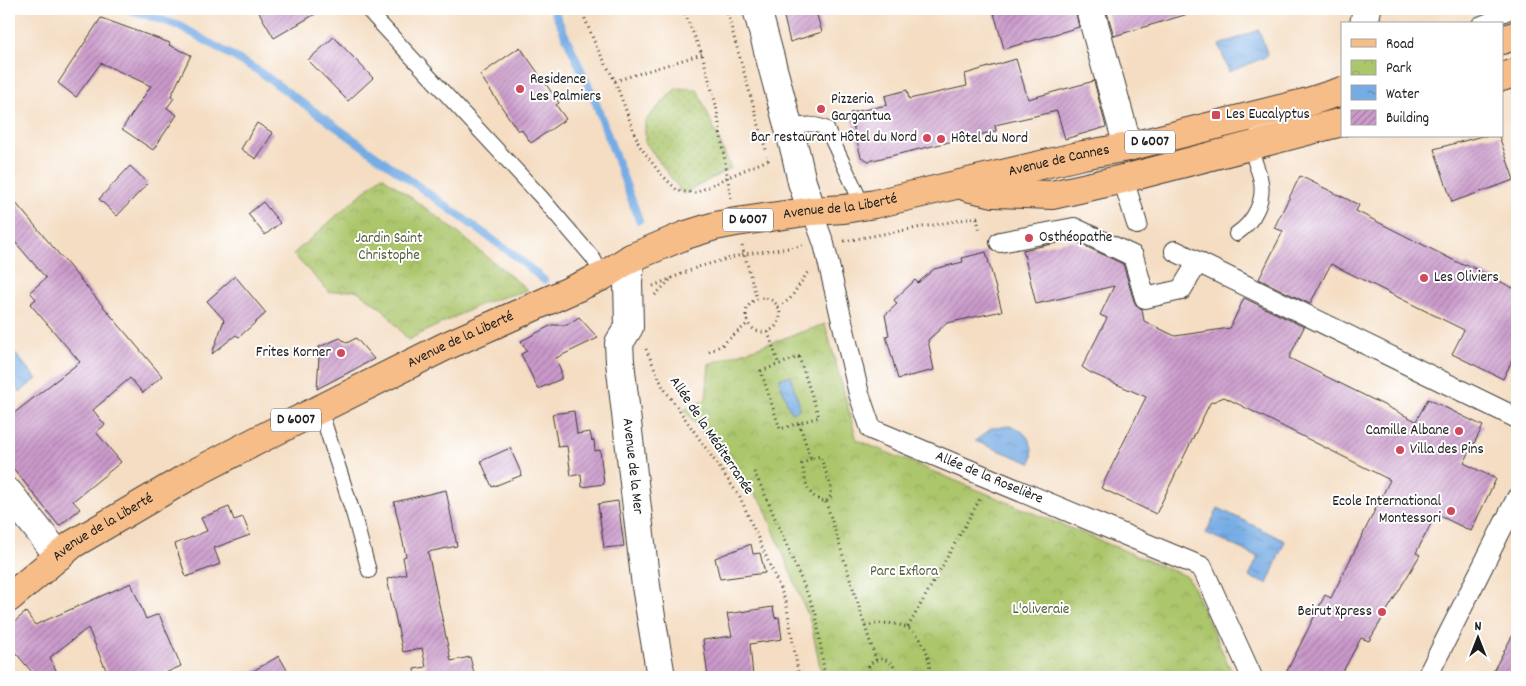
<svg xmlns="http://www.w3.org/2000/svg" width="1526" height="686" viewBox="0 0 1526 686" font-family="Dekko,sans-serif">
  <defs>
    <pattern id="grass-dots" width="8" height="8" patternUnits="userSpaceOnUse" patternTransform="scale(1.25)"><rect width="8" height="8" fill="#acc66c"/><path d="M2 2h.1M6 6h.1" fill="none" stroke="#93aa5d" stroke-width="1.8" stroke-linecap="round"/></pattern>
    <pattern id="park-crowns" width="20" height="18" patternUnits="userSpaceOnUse" patternTransform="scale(1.25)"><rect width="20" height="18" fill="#acc66c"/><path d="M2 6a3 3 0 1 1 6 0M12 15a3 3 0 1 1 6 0" fill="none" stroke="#93aa5d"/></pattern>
    <pattern id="water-ripples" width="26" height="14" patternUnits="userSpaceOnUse" patternTransform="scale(1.25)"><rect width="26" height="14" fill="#76ace4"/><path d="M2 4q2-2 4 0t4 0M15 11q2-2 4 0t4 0" fill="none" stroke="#608bb8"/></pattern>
    <pattern id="building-hatch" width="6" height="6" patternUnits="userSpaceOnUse" patternTransform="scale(1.25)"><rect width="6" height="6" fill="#cb9acb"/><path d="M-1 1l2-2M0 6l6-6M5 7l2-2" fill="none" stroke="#a47da4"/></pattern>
  </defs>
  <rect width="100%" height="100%" fill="#fff"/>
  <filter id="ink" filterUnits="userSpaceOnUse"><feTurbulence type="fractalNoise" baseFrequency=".02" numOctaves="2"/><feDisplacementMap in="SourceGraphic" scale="10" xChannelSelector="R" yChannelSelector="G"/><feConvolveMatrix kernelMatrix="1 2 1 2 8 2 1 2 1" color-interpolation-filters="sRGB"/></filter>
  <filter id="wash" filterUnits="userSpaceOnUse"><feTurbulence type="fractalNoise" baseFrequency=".0096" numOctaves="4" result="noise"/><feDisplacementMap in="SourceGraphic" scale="20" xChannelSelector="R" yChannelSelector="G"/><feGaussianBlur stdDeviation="1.12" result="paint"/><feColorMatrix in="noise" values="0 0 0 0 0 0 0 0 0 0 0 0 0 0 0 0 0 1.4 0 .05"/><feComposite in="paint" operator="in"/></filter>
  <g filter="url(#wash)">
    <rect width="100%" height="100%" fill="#f4ddc2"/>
    <path fill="url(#grass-dots)" stroke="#647144" d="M676,88l21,1 34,79 -48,26 -38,-52v-21z"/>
    <path fill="url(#park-crowns)" stroke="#647144" d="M382,176l65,48 81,66 -45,13 -75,37 -24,-30 -28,-20 -27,2 -36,-38z
      M825,324l32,116 331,137 46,100h-412l-11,-54 -48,-119 -79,-94 22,-11 3,-35z"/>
    <path fill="url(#water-ripples)" stroke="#496480" d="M1259,30l9,26 -39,16 -10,-27z
      M13,351l24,28 -17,13 -11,-14v-24z
      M790,375l9,28v6l-4,3h-3l-4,-6 -9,-27z
      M1009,426c18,3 27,20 22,37l-56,-22 17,-13z
      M1218,508l67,33 -18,43 -18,-7 9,-20 -52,-24z"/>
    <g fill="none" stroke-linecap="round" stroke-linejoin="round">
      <path stroke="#76ace4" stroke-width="8" d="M128,9l52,17 77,44 257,185 30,25
        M553,9l41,89 45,122"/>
    </g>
    <g id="blocks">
      <path fill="url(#building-hatch)" d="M257,9h67l-50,29z
        M782,9h33l7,23 -32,10z
        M1008,9h67l4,18 -75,22 -10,-36z
        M1106,9h81l1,5 -74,22z
        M101,18l69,25 -1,2 22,10 -20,41 3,2 -7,10 10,7 -24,35 -31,-21 29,-43 -50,-23 -25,34 -18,-14z
        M334,37l39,41 -25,23 -40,-41z
        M520,47l39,56 -3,2 10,14 -35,24 -10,-14 -3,2 -38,-56z
        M1016,59l12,40 66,-18 12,46 -41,12 -8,-28 -62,14 1,6 -127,30 -8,-4 -11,-44 37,-8 -2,-9 22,-6 2,9 58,-13 -2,-12z
        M257,123l16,10 -17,26 -15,-10z
        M1482,136h17l15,44 -62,22 -18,-53z
        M130,166l18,17 -31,33 -18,-17z
        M1300,176l59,29 -3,6 109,55 1,-2 51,26v60l-14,29 -51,-25 12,-24 -133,-66 -21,40 -51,-25 24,-48 -9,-3z
        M9,195l153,181 -19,17 -13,-15 -37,32 12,15 -9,7 25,30 -48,39 7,8 -21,17 -50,-63v-46l71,-55 -50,-58 6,-5 -6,-7 16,-14 -37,-43z
        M263,202l17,21 -15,12 -17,-21z
        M1072,240l51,24 11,37 3,6 5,2 2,12 31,15 55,-8 14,-30 60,29 -15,31 127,63 12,-22 55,27 -19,37 32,16 -25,52 -35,-17 -20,39 4,2 -51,86 -8,-3 -21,39h-37l-16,-6 38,-76 6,3 59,-118 -166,-83 -14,6 -54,111 -55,-26 45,-91 -55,-24 -9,-6 25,-49 -7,-3 14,-29 -78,18 -13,-54z
        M986,252l16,59 -55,12 -19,17 6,30 -36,9 -12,-43 3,-1 -4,-20 12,-11 -3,-4 21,-20 3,3 16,-14 29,-7 -1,-4z
        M235,276l31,37 -27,24 -3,-2 -24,19 12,-34 -17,-19z
        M579,317l19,21 -42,20 5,13v8l-23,10 -17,-35 6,-3 -6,-10 31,-16h15z
        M340,338l7,5 9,-5 18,21 -57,30 2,-32 4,-2 -4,-8z
        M574,411l3,23 13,-2 2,9 2,-1 1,11 5,-1 4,34 -22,3 -1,-13 -10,2 -4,-30 -9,1 -6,-33z
        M510,448l12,27 -30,12 -11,-26z
        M446,490l11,56 -29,6 23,109 19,-4 5,20h-60l-1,-8 12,-2 -4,-19 -19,4 -16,-73 19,-5 -3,-17 3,-1 -12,-54z
        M618,501l6,45 -20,2 -6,-44z
        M229,507l5,13 9,-3 7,18 -36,13 6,16 -34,13 -11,-33 32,-13 -6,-13z
        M751,544l2,10 7,-1 5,20 -45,6 -5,-21z
        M131,583l15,36 13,-5 22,52 -25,11h-47l-21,-49 -38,29 9,20h-23l-27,-32v-19l17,-14 9,13z
        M773,607l2,11 4,-1 3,22 -32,5 3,33h-45l-5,-37 29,-4 -5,-22z
        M1517,627v50h-27z
        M279,656l12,21h-48z"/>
    </g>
  </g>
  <g filter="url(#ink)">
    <use href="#blocks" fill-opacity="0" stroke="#3c3935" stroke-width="1"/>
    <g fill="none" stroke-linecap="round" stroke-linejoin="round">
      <defs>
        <path id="service" d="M367,9l174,188 52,61 10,18
          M1479,24l38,-15
          M789,127c13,-2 25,-5 38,2l36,77
          M1236,234c18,-12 30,-34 24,-57 -3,-12 -11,-25 -6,-38 4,-8 19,-18 27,-23
          M320,409l34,107 15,55"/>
        <g id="pedestrian">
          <path d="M1123,179l14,45"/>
          <path id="s1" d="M812,211l12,33 35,150 12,35 331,138 50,110"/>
          <path d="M1000,242l74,-14 59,28 12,42 36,-8 17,-28"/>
          <path d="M1175,251l342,167"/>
          <path d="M1427,677l90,-179"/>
        </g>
        <g id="minor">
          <path d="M757,9l39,146 6,27 10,29"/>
          <path d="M1090,9l38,138"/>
          <path d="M1364,24l3,-15"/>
          <path id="s2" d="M631,258l-3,23 1,46 -10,16 1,19 26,224 15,91"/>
          <path d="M9,493l50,63"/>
        </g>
        <g id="primary">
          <path d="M1502,40l15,-5"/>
          <path d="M1502,77l15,-5"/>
          <path d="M967,187l27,6 58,2 71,-16 219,-57"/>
          <path id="s3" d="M9,598l64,-54 118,-69 69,-36 186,-93 157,-70 28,-18 55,-23 29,-9 21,-4 76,-11 32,-2 31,-5 208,-49 45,-8 180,-45 34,-11"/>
        </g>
      </defs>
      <use href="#service" stroke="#3c3935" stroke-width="16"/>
      <use href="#pedestrian" stroke="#3c3935" stroke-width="22"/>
      <use href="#minor" stroke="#3c3935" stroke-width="30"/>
      <use href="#primary" stroke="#3c3935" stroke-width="30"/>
      <path stroke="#3c3935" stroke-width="3" stroke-dasharray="1 4" stroke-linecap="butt" d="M581,9l15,37 19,35 24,64 20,27 19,19 18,2 32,-16 40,-17 -1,-4
        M683,9l19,45 14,51 15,94
        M726,9l40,141
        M615,81l87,-27
        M977,218l3,14
        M844,241l134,-24
        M742,246l15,53
        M653,286l45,-19 47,-13 58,-8
        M655,295l17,-17
        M746 315a17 17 0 1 1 34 0a17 17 0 1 1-34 0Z
        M778,307l12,-8 18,-27
        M768,332l11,33
        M646,349l17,38 77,110 46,105 13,75
        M709,352l13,-7 25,-21
        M799,357l20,60 -39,12 -19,-58z
        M799,423l12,36 9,-3 11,30v10l-5,6c-21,-5 -20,-21 -24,-38l9,-5
        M754,472l9,18 53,124 9,63
        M826,502l39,124c42,-10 65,8 65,51
        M865,626l11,34
        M908,627l73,-130
        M868,677c-5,-24 32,-23 26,0"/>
      <use href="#service" stroke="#fff" stroke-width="14"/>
      <use href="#pedestrian" stroke="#fff" stroke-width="20"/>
      <use href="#minor" stroke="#fff" stroke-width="28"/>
      <use href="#primary" stroke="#f7bd88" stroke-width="28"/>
    </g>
  </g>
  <g fill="#d1495b" stroke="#fff" stroke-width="2">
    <circle cx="520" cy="89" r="5"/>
    <circle cx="821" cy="109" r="5"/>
    <rect x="1211" y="110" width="10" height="10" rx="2.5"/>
    <circle cx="927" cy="138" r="5"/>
    <circle cx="941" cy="139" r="5"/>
    <circle cx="1029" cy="238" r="5"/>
    <circle cx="1424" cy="278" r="5"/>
    <circle cx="341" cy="353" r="5"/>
    <circle cx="1459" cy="431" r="5"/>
    <circle cx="1400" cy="450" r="5"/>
    <circle cx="1451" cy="511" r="5"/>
    <circle cx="1382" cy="612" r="5"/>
  </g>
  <g text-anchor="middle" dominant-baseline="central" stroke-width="4" stroke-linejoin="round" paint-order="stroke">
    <g fill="#fff" stroke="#606060" stroke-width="1">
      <rect x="1125" y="130.5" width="50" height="23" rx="4"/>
      <rect x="723" y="208.5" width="50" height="23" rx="4"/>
      <rect x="271" y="408.5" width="50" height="23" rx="4"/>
    </g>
    <g font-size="14" font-weight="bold" fill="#1c1c1c">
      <text x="1150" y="142">D 6007</text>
      <text x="748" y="220">D 6007</text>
      <text x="296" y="420">D 6007</text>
    </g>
    <g font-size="15" fill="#1c1c1c" stroke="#fff" text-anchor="start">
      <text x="530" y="80">Residence<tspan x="530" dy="17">Les Palmiers</tspan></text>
      <text x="831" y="100">Pizzeria<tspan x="831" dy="17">Gargantua</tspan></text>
      <text x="1226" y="115">Les Eucalyptus</text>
      <text x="917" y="138" text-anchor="end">Bar restaurant Hôtel du Nord</text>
      <text x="951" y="139">Hôtel du Nord</text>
      <text x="1039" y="238">Osthéopathe</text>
      <text x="1434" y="278">Les Oliviers</text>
      <text x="331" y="353" text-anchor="end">Frites Korner</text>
      <text x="1449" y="431" text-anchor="end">Camille Albane</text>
      <text x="1410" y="450">Villa des Pins</text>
      <text x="1441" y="502" text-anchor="end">Ecole International<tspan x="1441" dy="17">Montessori</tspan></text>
      <text x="1372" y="612" text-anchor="end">Beirut Xpress</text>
    </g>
    <g font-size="15" fill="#1c1c1c" stroke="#fff">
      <text stroke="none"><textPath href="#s3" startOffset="1152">Avenue de Cannes</textPath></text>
      <text stroke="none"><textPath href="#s3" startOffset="928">Avenue de la Liberté</textPath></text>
      <text stroke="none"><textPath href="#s3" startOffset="522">Avenue de la Liberté</textPath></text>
      <text transform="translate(711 436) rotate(56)">Allée de la Méditerranée</text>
      <text stroke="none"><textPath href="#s2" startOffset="212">Avenue de la Mer</textPath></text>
      <text stroke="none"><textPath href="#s1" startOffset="354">Allée de la Roselière</textPath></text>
      <text stroke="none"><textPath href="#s3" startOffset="118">Avenue de la Liberté</textPath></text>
    </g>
    <g font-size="15" fill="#56603c" stroke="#fff">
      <text x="389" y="239">Jardin Saint<tspan x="389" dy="17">Christophe</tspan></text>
      <text x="904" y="572">Parc Exflora</text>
      <text x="1041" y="610">L'oliveraie</text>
    </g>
  </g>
  <rect width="1526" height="686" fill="none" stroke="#fff" stroke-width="30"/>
  <rect x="1341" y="22" width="162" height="115" fill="#ffffff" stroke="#a4a4a4"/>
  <rect x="1351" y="39" width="25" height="8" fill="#f7bd88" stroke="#a4a4a4"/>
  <text x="1386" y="48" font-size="15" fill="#1c1c1c">Road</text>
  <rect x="1351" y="60" width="25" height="15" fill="url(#park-crowns)" stroke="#a4a4a4"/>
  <text x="1386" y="72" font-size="15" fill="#1c1c1c">Park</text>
  <rect x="1351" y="85" width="25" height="15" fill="url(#water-ripples)" stroke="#a4a4a4"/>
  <text x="1386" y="98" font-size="15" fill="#1c1c1c">Water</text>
  <rect x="1351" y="110" width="25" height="15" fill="url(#building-hatch)" stroke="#a4a4a4"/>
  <text x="1386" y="122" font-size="15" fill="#1c1c1c">Building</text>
  <g transform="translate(1478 638)" stroke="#ffffff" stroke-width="4" paint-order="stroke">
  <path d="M0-4L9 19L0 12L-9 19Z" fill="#1c1c1c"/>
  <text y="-8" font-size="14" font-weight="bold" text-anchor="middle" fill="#1c1c1c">N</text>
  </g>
</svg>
